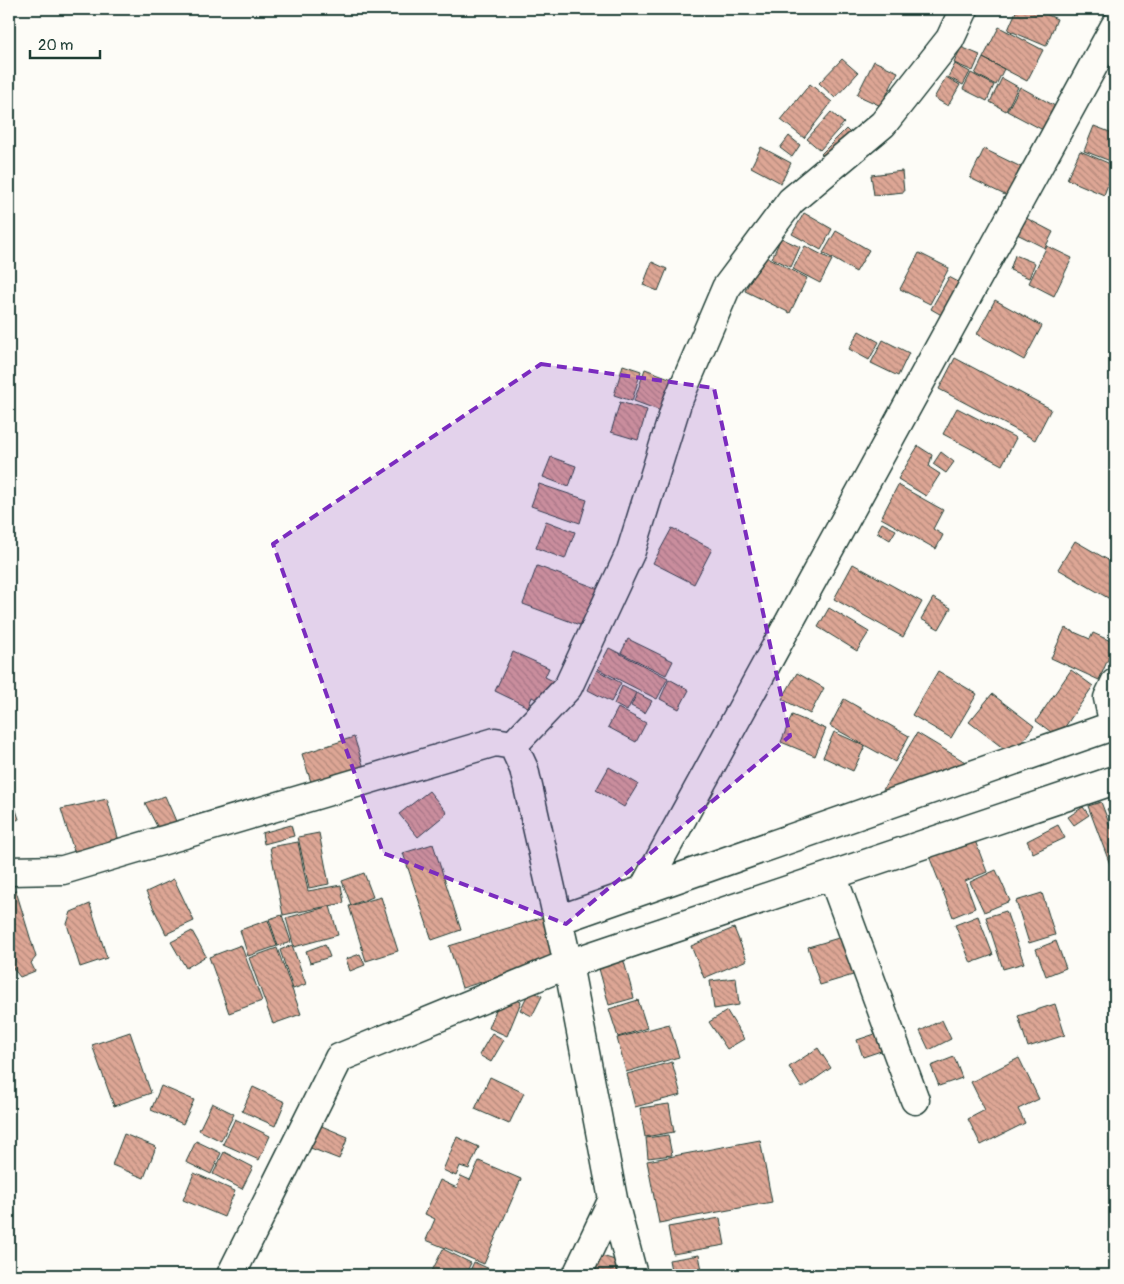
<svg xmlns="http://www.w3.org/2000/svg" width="1124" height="1284" viewBox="0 0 1124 1284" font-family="Pangolin,sans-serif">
  <defs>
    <pattern id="building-back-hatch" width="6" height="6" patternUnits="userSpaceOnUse" patternTransform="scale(1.25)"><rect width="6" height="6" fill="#dda695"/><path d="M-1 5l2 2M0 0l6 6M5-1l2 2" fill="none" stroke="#b3887a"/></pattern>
  </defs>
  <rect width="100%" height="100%" fill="#fdfcf7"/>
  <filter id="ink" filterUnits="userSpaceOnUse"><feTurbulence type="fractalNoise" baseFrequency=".02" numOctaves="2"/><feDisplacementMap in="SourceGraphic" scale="10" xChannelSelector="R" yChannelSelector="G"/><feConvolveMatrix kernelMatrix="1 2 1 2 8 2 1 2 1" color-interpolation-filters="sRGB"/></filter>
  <g filter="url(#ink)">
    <path fill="url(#building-back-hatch)" stroke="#1f3d34" d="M1017,9h17l23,10 -11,27 -38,-16z
      M999,27l44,23 -16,31 -44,-23z
      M961,47l19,8 -7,16 -19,-8z
      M983,58l21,11 -8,16 -21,-11z
      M842,59l16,14 -23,25 -16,-15z
      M874,61l24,11 -17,34 -24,-11z
      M955,64l15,8 -7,13 -15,-8z
      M971,73l23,12 -7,16 -24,-12z
      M946,77l14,8 -12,21 -14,-8z
      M1002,78l16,9 -12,24 -16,-9z
      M810,84l22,18 -28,36 -23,-18z
      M1020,87l35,19 -12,24 -36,-19z
      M831,112l13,11 -24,27 -13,-11z
      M1094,126l21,8 -2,28 -29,-11z
      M846,129l9,9 -25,25 -9,-9z
      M789,136l11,9 -8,12 -12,-9z
      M761,147l30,16 -10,20 -30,-16z
      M984,149l37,18 -14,29 -37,-18z
      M1080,151l35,15 -11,29 -37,-16z
      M902,171l2,21 -30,3 -3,-20z
      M804,213l28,16 -11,21 -29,-16z
      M1026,218l27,14 -8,16 -28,-14z
      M836,231l33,19 -13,22 -33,-19z
      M781,238l19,9 -9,20 -19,-9z
      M805,246l27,14 -12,23 -27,-14z
      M1047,246l25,12 -18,38 -25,-13z
      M919,253l30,15 -19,36 -30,-15z
      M763,255l44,23 -17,35 -45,-22z
      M1015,255l20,8 -6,15 -19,-8z
      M652,262l15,7 -9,22 -15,-6z
      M949,277l15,8 -19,32 -14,-8z
      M995,300l47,26 -18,34 -47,-26z
      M859,331l20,11 -10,18 -20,-11z
      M883,340l26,13 -11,23 -27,-13z
      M955,358l96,51 -16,31 -96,-51z
      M623,365l18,6 -9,30 -18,-6z
      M645,369l27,10 -11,32 -27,-10z
      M620,402l27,8 -9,30 -27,-8z
      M957,408l59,30 -14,27 -59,-31z
      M918,446l14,9 -3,12 11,7 -14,22 -28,-17z
      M941,452l13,10 -8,11 -13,-9z
      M551,457l25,9 -7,21 -26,-10z
      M539,484l48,16 -7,23 -49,-17z
      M898,485l45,25 -10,19 10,6 -7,14 -55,-31z
      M546,521l29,11 -10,27 -29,-11z
      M882,523l14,7 -6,10 -13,-8z
      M672,528l40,21 -18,35 -41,-21z
      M1075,541l40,23v38l-57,-33z
      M853,564l69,38 -19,35 -69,-38z
      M537,566l62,23 -14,38 -62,-23z
      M933,598l18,10 -12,21 -18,-10z
      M829,608l40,24 -12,19 -39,-24z
      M1065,628l25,11 3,-6 22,10 -16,37 -48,-22z
      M628,639l45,22 -7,14 -45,-22z
      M609,648l59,30 -11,21 -59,-30z
      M513,652l36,16 -4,9 10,5 -10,22 -13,-7 -4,10 -33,-16z
      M597,670l24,13 -10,19 -23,-12z
      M1071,670l22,16 -35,51 -22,-16z
      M938,671l39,23 -26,44 -39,-23z
      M797,673l27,15 -14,26 -28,-15z
      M669,679l20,11 -10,19 -19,-10z
      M622,686l14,7 -9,18 -13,-7z
      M637,693l15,8 -7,12 -14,-7z
      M992,694l42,32 -22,29 -43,-33z
      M844,699l65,37 -14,26 -65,-36z
      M618,708l28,15 -10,19 -28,-15z
      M792,715l34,14 -11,27 -34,-14z
      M834,732l31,14 -12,25 -30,-14z
      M917,733l50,30 -89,35z
      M354,737l11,34 -52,17 -11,-34z
      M609,767l29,17 -14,23 -28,-17z
      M429,791l18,22 -29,24 -19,-23z
      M165,796l14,32 -18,6 -16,-31z
      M107,799l14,49 -45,10 -15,-49z
      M1101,802l14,37v27l-4,1 -23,-61z
      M9,804h5l5,15 -8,4 2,18h-4z
      M1115,805v19l-8,-15z
      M1083,807l6,8 -15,10 -6,-8z
      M291,825l3,11 -30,8 -2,-11z
      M1058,825l7,13 -32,15 -6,-12z
      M319,833l10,51 -20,4 -11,-51z
      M974,838l13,34 -22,9 10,27 -22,9 -24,-61z
      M298,842l10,49 33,-6 3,18 -61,12 -13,-68z
      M433,844l28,86 -29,10 -29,-87z
      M996,870l14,31 -26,11 -14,-30z
      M364,873l9,24 -22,8 -9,-24z
      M174,879l20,42 -28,13 -20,-42z
      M16,891l20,66 -5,6 4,8 -15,6 -8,-10 -3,-10v-64z
      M1042,893l13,42 -26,8 -13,-42z
      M381,897l17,54 -32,10 -17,-55z
      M90,904l17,54 -27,9 -13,-43 4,-12z
      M330,906l8,29 -44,12 -8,-29z
      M1006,911l18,52 -21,6 -17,-52z
      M282,915l9,27 -13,4 -9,-27z
      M978,916l15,39 -22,8 -16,-38z
      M544,917l13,42 -95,29 -13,-42z
      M268,920l9,26 -29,10 -8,-26z
      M734,928l13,32 -43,18 -13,-32z
      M192,931l14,25 -20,12 -15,-26z
      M842,937l11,38 -33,10 -12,-38z
      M1056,941l10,27 -20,8 -10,-27z
      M325,944l5,13 -20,6 -4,-12z
      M241,945l21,56 -33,12 -20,-56z
      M292,945l14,39 -13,5 -13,-39z
      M277,948l24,66 -28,10 -24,-66z
      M360,954l5,11 -15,6 -4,-12z
      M623,958l11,40 -25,7 -11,-40z
      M736,978l3,27 -25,4 -4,-28z
      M1115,988v19l-6,-17z
      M530,990l12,6 -10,20 -12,-6z
      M502,994l19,8 -14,34 -18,-8z
      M638,1000l9,28 -29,9 -9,-28z
      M1055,1004l10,31 -37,12 -10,-31z
      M727,1011l17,28 -17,10 -18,-27z
      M942,1020l9,19 -22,11 -9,-19z
      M669,1024l10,33 -53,15 -9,-34z
      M130,1032l21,61 -37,13 -22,-61z
      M492,1033l12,7 -13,22 -12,-7z
      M878,1033l6,17 -21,7 -6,-17z
      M818,1048l13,20 -29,20 -13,-21z
      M954,1057l8,21 -23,8 -8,-20z
      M1019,1058l20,41 -21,10 7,14 -44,22 -13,-26 17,-9 -14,-28z
      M672,1062l9,33 -46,12 -8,-33z
      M490,1077l34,16 -15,31 -34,-15z
      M161,1086l33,14 -11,24 -32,-14z
      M253,1087l32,15 -10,24 -33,-15z
      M212,1103l22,11 -13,27 -22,-11z
      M669,1104l5,28 -29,5 -5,-29z
      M235,1119l35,17 -11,24 -36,-16z
      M317,1124l31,13 -9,22 -31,-12z
      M124,1134l32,13 -12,31 -32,-13z
      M668,1135l4,20 -24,3 -2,-20z
      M457,1137l22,10 -10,22 -9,-3 -4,10 -13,-6z
      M760,1140l12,62 -113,21 -12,-62z
      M196,1141l25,12 -10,21 -25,-12z
      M224,1152l29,15 -11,22 -29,-15z
      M479,1161l42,18 -37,85 -58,-24 9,-21 -10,-5 15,-34 17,8 4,-12 9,4z
      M194,1173l41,18 -11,26 -41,-17z
      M720,1218l5,27 -52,9 -5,-27z
      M443,1249l28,14 -6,12h-24l-9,-4z
      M599,1255l22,7 -4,13h-25z
      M699,1255l4,20h-31l-3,-15z
      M474,1262l20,9 -2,4h-24z"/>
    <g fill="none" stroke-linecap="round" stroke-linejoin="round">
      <defs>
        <path id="minor" d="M1115,683l-7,15 7,32
          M513,745l55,-58 63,-136 46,-148 49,-115 65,-87 92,-77 67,-85 14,-30
          M513,745l11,24 44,195 45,235 20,76
          M9,871l54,-1 432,-128 18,3
          M832,875l83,225
          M643,890l472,-864
          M558,920l557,-195
          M231,1275l108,-217 229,-94 547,-184
          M577,1275l36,-76"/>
      </defs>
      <use href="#minor" stroke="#1f3d34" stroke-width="31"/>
      <use href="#minor" stroke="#fdfcf7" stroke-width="28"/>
    </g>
  </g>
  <path fill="#7b2cbf" fill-opacity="0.2" stroke="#7b2cbf" stroke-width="4" stroke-dasharray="10 6" stroke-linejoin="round" d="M541,364l173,24 76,348 -224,188 -183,-71 -110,-309z"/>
  <rect width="1124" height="1284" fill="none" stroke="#fdfcf7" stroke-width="30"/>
  <rect x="15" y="15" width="1094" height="1254" fill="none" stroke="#1f3d34" stroke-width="2" filter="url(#ink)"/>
  <path d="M30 50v8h70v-8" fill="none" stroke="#1f3d34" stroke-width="2.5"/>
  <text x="38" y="50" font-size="15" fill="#1f3d34" stroke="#fdfcf7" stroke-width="4" paint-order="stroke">20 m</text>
</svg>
